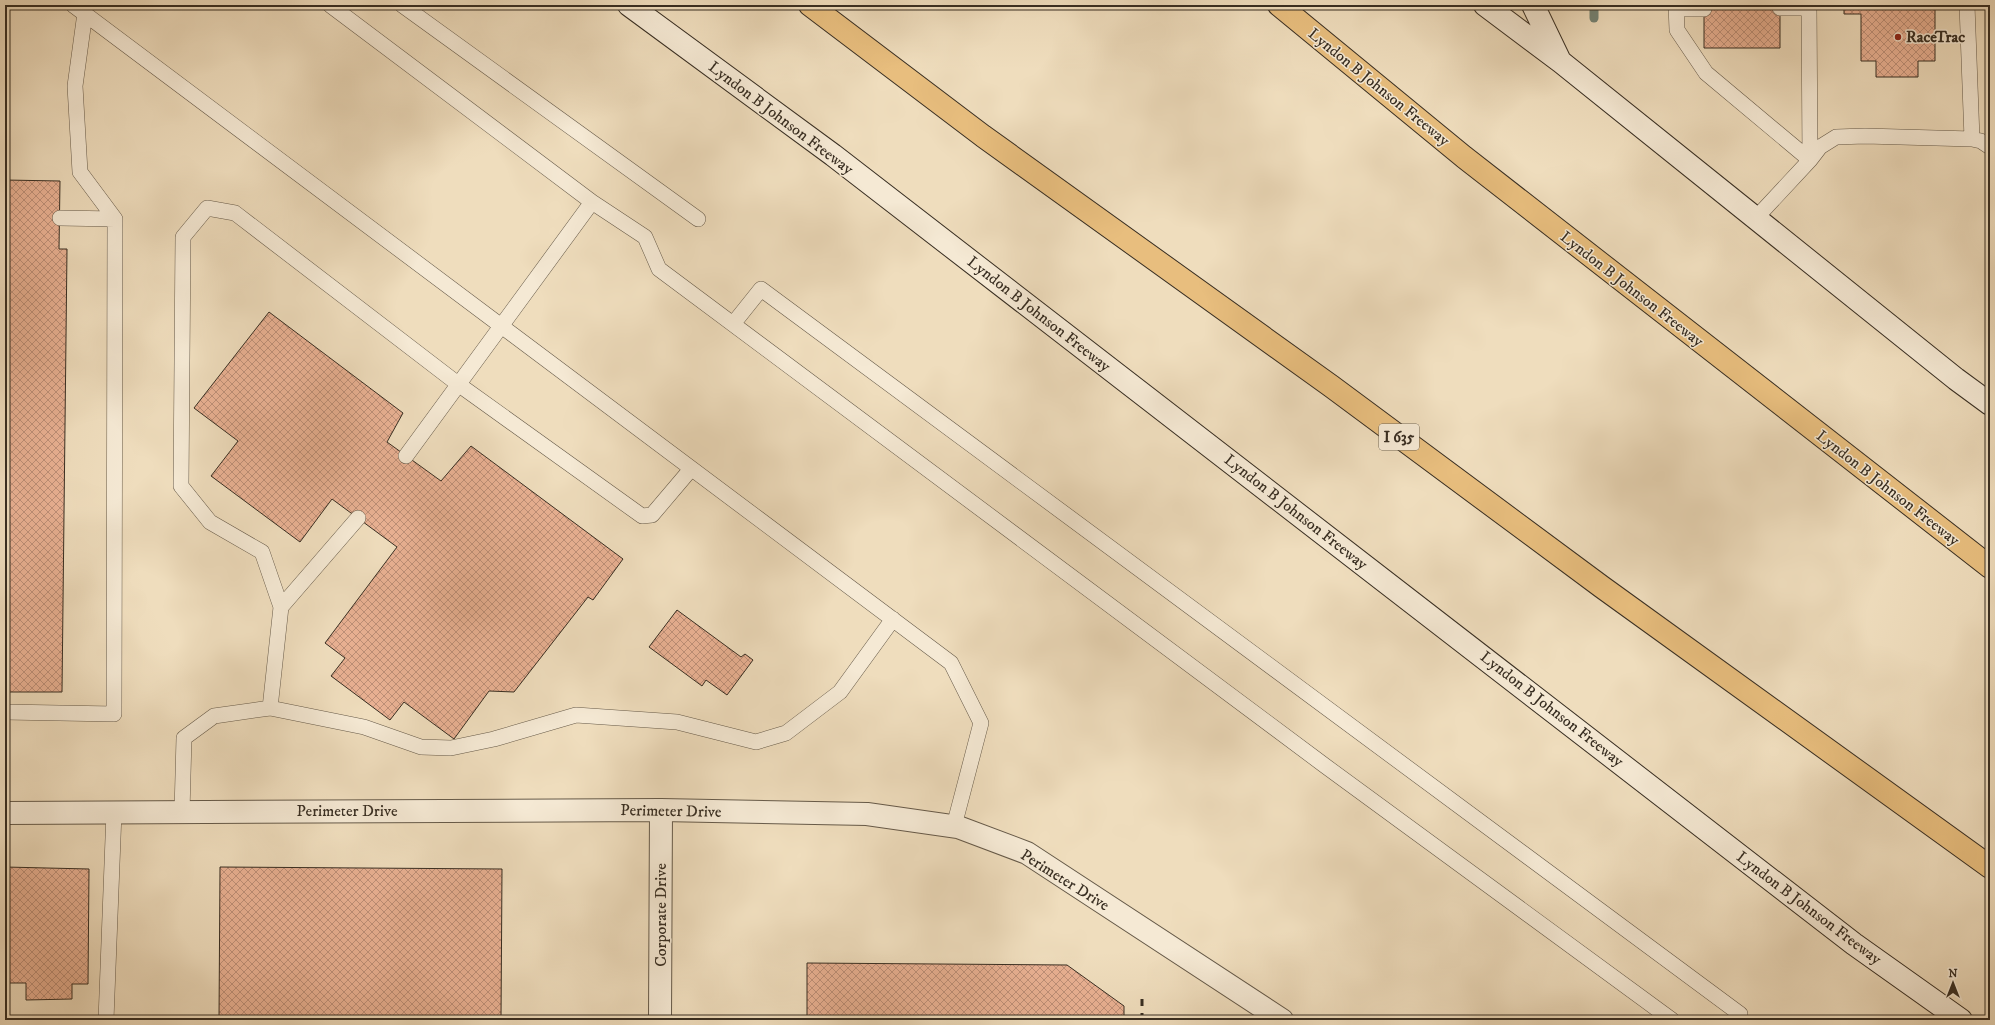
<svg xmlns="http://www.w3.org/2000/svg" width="1995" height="1025" viewBox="0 0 1995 1025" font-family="'IM FELL DW Pica',serif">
  <defs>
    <pattern id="building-cross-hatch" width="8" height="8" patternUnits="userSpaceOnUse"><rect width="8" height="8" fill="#e9b193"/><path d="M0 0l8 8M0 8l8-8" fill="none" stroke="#be9078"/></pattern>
  </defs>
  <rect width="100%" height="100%" fill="#efddbd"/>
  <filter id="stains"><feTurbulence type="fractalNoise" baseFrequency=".005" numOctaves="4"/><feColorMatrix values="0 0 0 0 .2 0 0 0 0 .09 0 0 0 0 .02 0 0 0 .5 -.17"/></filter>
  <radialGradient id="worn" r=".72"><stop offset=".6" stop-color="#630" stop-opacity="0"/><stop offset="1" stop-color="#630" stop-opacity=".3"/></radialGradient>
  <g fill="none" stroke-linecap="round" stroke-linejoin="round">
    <path stroke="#738375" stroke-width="9" d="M1594,5v13"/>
  </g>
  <path fill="url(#building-cross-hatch)" stroke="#382e22" d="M1704,5h76v43h-76z
    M1844,5h91v56h-17v16h-42v-16h-15v-47h-17z
    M5,180l55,1 -1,68h8l-5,443h-57z
    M269,312l134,101 -16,29 54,39 30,-35 152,113 -30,41 -5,-3 -74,95 -25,-1 -35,48 -50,-37 -14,18 -59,-44 14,-18 -20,-15 72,-96 -65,-48 -32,43 -89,-66 27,-35 -44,-33z
    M677,610l64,47 4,-3 8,6 -26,35 -21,-15 -4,6 -53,-39z
    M5,867l84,2 -1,115h-16v15l-46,1v-17h-21z
    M220,867l282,2 -1,151h-282z
    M807,963l260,2 57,41v14h-317z"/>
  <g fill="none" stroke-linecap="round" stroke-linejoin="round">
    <defs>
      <path id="service" d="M73,5l878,658 30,60 -27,103
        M330,5l262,197 -186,254
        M402,5l296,214
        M1676,5l1,25 29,43 104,87 -54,58
        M1809,5l1,155
        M1967,5l5,134
        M1780,8h29
        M1676,9h28
        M1810,160l10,-13 16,-10 29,-1 107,3 9,2 9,6
        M592,202l53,35 14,32 665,496 348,255
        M60,218l55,1
        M733,324l28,-35 979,725 -1,6
        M281,607l77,-89
        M270,708l94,19 57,20 30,1 43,-9 82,-24 101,7 79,20 30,-9 54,-41 53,-73
        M5,712l109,2 1,-495 -35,-47 -5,-86 10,-73
        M182,812l2,-74 30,-22 56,-8 11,-101 -19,-55 -52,-30 -29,-36 2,-249 24,-29 28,5 223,171 184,132 10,-1 39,-46
        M106,1020l8,-208"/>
      <path id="minor" d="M5,813l656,-3 206,4 91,13 69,26 255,167
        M660,1020l1,-210"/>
      <path id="secondary" d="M629,5l204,150 1021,789 107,76
        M1485,5l76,57 395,317 34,25
        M1533,5l26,54"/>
      <path id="motorway" d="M810,5l173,131 348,250 271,201 388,280
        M1279,5l185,152 526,410"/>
    </defs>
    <use href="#service" stroke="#665a49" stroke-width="16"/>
    <use href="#minor" stroke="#665a49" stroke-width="24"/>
    <use href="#secondary" stroke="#382e22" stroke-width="24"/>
    <use href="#motorway" stroke="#382e22" stroke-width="24"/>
    <use href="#service" stroke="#f5e9d4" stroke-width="15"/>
    <use href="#minor" stroke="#f5e9d4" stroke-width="22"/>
    <use href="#secondary" stroke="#f5e9d4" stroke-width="22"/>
    <use href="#motorway" stroke="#e8be7e" stroke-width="22"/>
    <path stroke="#382e22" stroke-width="3" stroke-dasharray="7 7" stroke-linecap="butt" d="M1142,1020v-28"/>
  </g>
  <circle fill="#8f2418" stroke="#f5e9d4" stroke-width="1.5" cx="1898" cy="37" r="4"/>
  <g text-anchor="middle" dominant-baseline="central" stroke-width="3" stroke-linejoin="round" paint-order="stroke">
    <rect fill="#f5e9d4" stroke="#716657" stroke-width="1" x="1379" y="424" width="40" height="26" rx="3"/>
    <g font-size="15" font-weight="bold" fill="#382e22">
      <text x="1399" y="437">I 635</text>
    </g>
    <g font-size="16" font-weight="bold" fill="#382e22" stroke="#f5e9d4" text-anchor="start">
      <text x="1906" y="37">RaceTrac</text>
    </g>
    <g font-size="16" fill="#382e22" stroke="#f5e9d4">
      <text transform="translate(1379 87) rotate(39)">Lyndon B Johnson Freeway</text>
      <text transform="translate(781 118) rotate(37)">Lyndon B Johnson Freeway</text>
      <text transform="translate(1632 289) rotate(38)">Lyndon B Johnson Freeway</text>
      <text transform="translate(1039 314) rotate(38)">Lyndon B Johnson Freeway</text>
      <text transform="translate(1888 488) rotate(38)">Lyndon B Johnson Freeway</text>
      <text transform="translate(1296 512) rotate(38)">Lyndon B Johnson Freeway</text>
      <text transform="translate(1552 709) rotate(38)">Lyndon B Johnson Freeway</text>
      <text x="347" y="811">Perimeter Drive</text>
      <text transform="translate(671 811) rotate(1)">Perimeter Drive</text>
      <text transform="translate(1065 880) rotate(32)">Perimeter Drive</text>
      <text transform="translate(1809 908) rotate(37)">Lyndon B Johnson Freeway</text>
      <text transform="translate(661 915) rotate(-90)">Corporate Drive</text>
    </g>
  </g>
  <rect width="1995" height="1025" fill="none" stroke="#efddbd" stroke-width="20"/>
  <rect x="6" y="6" width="1983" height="1013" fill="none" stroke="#382e22" stroke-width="2"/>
  <rect x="10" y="10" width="1975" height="1005" fill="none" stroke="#382e22"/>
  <g transform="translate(1953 983)" stroke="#f5e9d4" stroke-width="3" paint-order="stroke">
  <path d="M0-3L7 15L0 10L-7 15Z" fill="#382e22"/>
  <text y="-6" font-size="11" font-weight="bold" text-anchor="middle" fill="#382e22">N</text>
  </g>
  <rect width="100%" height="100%" filter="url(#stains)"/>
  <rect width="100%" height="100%" fill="url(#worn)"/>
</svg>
